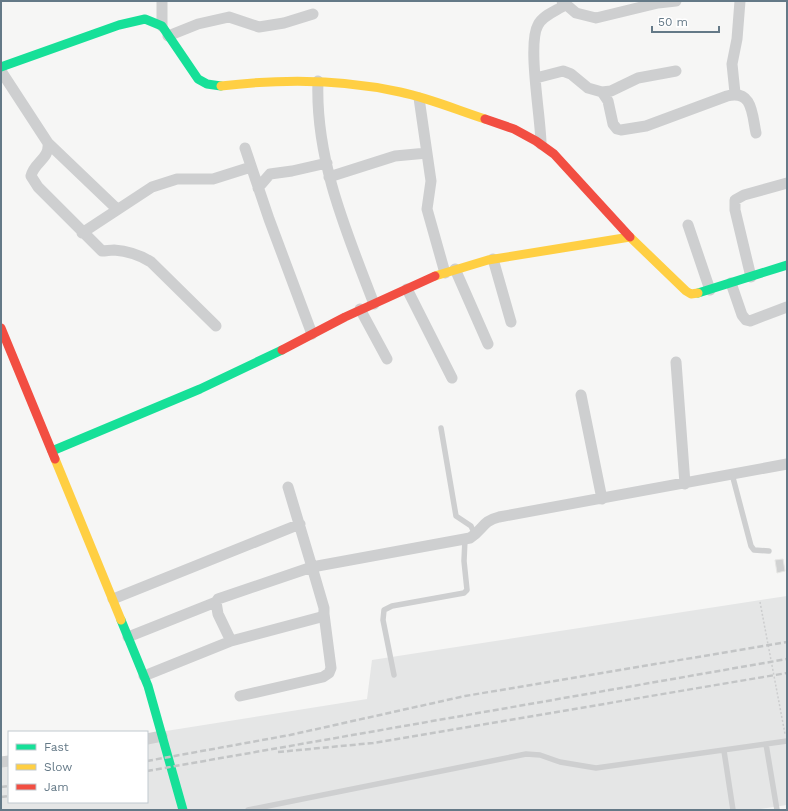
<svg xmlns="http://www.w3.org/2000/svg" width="788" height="811" viewBox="0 0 788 811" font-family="'Work Sans',sans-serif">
  <rect width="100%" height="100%" fill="#f6f6f5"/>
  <path fill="#e5e6e6" d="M787,596v209l-34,5h-752v-52l8,-2v46h138v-68l220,-35 5,-39z"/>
  <path fill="#d1d2d2" stroke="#e6e6e4" d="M783,559l2,12 -8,2 -2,-13z"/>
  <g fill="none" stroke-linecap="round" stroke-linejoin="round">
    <path stroke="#cccdce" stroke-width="1.5" stroke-dasharray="2 2" stroke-linecap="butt" d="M760,602l25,132"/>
    <path stroke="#cecfd0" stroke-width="5.5" d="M441,428l15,88 15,10 4,9
      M732,474l19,72 3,4 15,1
      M394,675l-11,-55 1,-10 8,-4 72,-13 3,-3 -3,-29 1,-22
      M766,744l11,66
      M724,751l9,59
      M248,810l278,-56 14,1 20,7 36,6 191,-27"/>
    <path stroke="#cecfd0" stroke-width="11" d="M562,1l14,12 20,5 62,-15 18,-2
      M162,26v-25
      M168,36l30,-12 31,-7 30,10 25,-4 29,-9
      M1,71l47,72c2,16 -14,19 -17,33l7,11 64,64c4,0 8,-1 12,-1 13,1 26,5 37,12l65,64
      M536,78l27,-7 8,3 17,14 14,4 9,-1 27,-13 38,-7
      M318,81c-3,79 29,152 56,223
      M602,92l6,9 5,23 4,5 4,1 25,-4 81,-30c26,-7 25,19 29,37
      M735,93l-3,-29 5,-25 3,-38
      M419,98l12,83 -4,28 18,64
      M48,143l69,66
      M541,144c0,-25 -14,-100 -3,-119 5,-10 18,-14 27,-20
      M245,148l24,71 43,115
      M329,177l66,-21 32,-3
      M258,188l12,-14 22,-3 35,-8
      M688,225l22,65
      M82,233l70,-46 25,-8h36l38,-12
      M493,259l18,63
      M455,269l33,75
      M751,277l-16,-67v-10l9,-5 43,-12
      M731,283l11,32 4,5 4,1 37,-14
      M407,289l45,89
      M360,309l27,50
      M676,362l9,122
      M581,395l21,104
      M288,487l24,80 158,-29c13,-8 12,-17 29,-21l288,-53
      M312,567l12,41v6l-3,3 -90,24 -13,-27 -2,-12 2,-3z
      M113,599l187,-75
      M128,637l88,-35
      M144,676l87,-35
      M240,696l83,-19 6,-4 2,-5 -7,-54
      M147,739l15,-3
      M1,762l8,-1"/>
    <path stroke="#16e098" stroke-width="9" d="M1,67l118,-42 26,-6 17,7 36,53 9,5 14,2
      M698,293l89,-28
      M52,451l148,-62 82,-39
      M121,620l27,66 35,124"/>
    <path stroke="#ffcf43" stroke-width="9" d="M221,86c58,-7 122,-7 179,6 29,6 57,18 85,27
      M435,276l53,-16 142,-23 56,54 5,3 7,-1
      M55,459l66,161"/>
    <path stroke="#f24e42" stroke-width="9" d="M485,119l29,10 22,12 18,13 76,83
      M1,328l54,131
      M282,350l63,-33 90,-41"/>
    <path stroke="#c3c5c6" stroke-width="2.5" stroke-dasharray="6 3" stroke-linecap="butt" d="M278,752l95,-9 414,-70
      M147,761l143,-26 175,-39 322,-54
      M147,771l640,-112
      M1,787l8,-1
      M1,797l8,-1"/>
  </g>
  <rect width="788" height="811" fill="none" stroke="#647987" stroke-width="4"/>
  <rect x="8" y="731" width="140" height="72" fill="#ffffff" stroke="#c1c9cf"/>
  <rect x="16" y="744" width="20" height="6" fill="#16e098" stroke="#c1c9cf"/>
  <text x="44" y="751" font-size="12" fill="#647987">Fast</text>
  <rect x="16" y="764" width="20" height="6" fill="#ffcf43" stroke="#c1c9cf"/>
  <text x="44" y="771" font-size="12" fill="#647987">Slow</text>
  <rect x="16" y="784" width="20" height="6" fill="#f24e42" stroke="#c1c9cf"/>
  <text x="44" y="791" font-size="12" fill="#647987">Jam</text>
  <path d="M652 26v6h67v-6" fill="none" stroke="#647987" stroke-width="2"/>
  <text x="658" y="26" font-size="12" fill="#647987" stroke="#ffffff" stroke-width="3" paint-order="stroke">50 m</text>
</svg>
